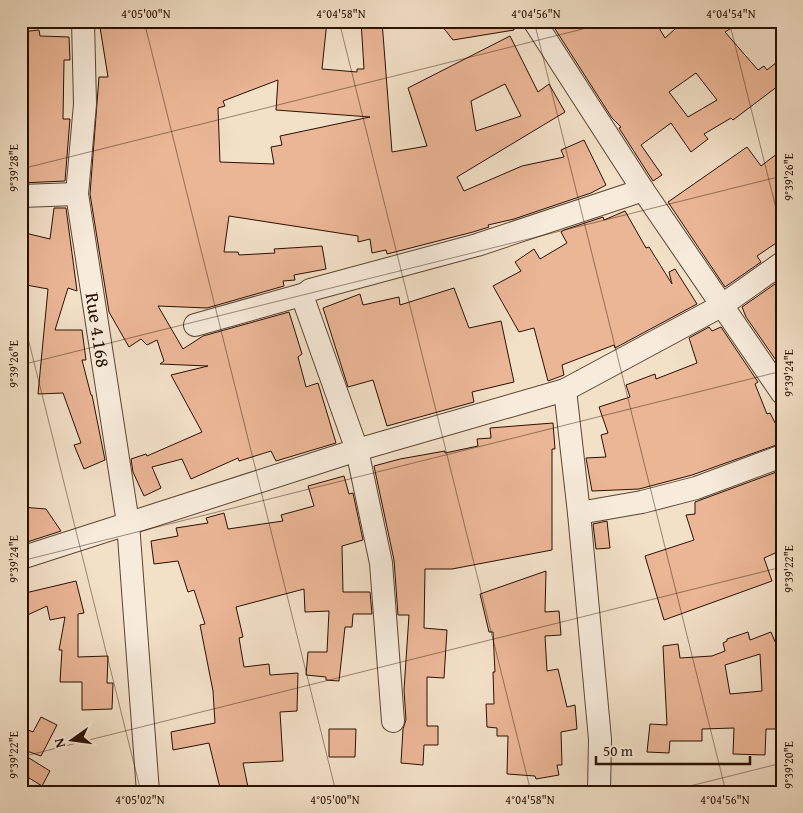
<svg xmlns="http://www.w3.org/2000/svg" width="803" height="813" viewBox="0 0 803 813" font-family="'Gentium Book Plus',serif">
  <rect width="100%" height="100%" fill="#f2e0c7"/>
  <filter id="stains"><feTurbulence type="fractalNoise" baseFrequency=".004" numOctaves="4"/><feColorMatrix values="0 0 0 0 .2 0 0 0 0 .09 0 0 0 0 .02 0 0 0 .5 -.17"/></filter>
  <radialGradient id="worn" r=".72"><stop offset=".6" stop-color="#630" stop-opacity="0"/><stop offset="1" stop-color="#630" stop-opacity=".3"/></radialGradient>
  <path fill="#ebb696" stroke="#2a1100" fill-rule="evenodd" d="M99,21h228l-5,48 35,3v-3h7l-3,-48h21l10,131 35,-6 -19,-58 102,-52 28,56 11,-8 16,28 -108,65 7,14 58,-25 42,-9 -3,-7 23,-10 22,45 -15,8 -77,26 -26,6 1,2 -16,5 -86,22 -1,-4 -14,3 -2,-14 -12,3v-6l-129,-20 -5,36h14l1,3 36,-2 -1,-4 48,-3 4,23 -32,6 1,5 -12,1 1,5 -77,22 -49,-2 25,43 20,-13 86,-24 13,42 -4,3 8,30 12,-4 18,60 -60,18 -5,-10 -32,10 -1,-3 -47,21 -9,-20 -30,8 9,21 -17,8 -11,-24 -2,-13 15,-5 1,2 55,-24 -31,-57 37,-9 -48,-2 4,-3 -7,-21 -10,5 -6,-6 -12,8 -20,-35 -19,-118 9,-117h9zM278,80l-2,30 94,7 -90,19 2,9 -11,2 3,17 -54,-2 -2,-54 7,-2 -2,-5zM505,84l16,32 -45,15 -5,-30z
    M438,21h75l1,9 -61,10z
    M550,21h105l10,17 19,-17h59l-18,11 33,38 6,-4 3,4 15,-12v25l-49,37 -2,-2 -27,16 4,5 -17,13 -20,-29 -30,22 21,30 -9,6 -34,-53 2,-1 -9,-9zM696,73l21,27 -29,17 -19,-25z
    M39,30l1,6 29,1 1,23h-6l-1,59h7l-5,62 -44,2v-64h4l3,-58h-7v-29z
    M747,147l14,19 21,-16v89l-25,17 4,6 -36,25 -57,-85z
    M54,208h12l11,83 -9,-3 -13,42h27l4,30h-4l9,35h1l13,65 -21,9 -10,-24 7,-2 -18,-50 -25,1 10,-105 -27,-5v-52l29,7z
    M625,211l21,37 3,-1 23,37 -3,-12 6,-3 22,35 -82,44 -1,-3 -52,20 2,10 -16,6 -14,-53 -15,4 -26,-46 28,-15 -6,-9 19,-13 6,10 27,-16 -6,-11 3,-2 39,-13 1,3z
    M775,284l7,9v8l-6,3 6,11v50l-2,1 -34,-49 -4,-10z
    M454,288l15,40 32,-7 13,61 -42,10 2,10 -87,24 -14,-46 -25,7 -25,-79 37,-14 3,11 36,-8 1,8z
    M709,327l3,4 9,-4 37,55 -3,2 12,30 3,-1 12,23v7l-90,32 -53,14 -47,2 -6,-33 20,-1 -5,-22 7,-2 -9,-26 31,-10 -4,-12 29,-11 1,5 41,-16 -8,-25z
    M553,423l2,26h-3v101l-100,19h-27l-1,59 23,2 -3,48 -17,-1v49h11v19h-14l-1,20 -22,-2 2,-34 3,-9 -2,-30 5,-75h-11l-4,-55 -20,-94 26,-7 45,-8v2l33,-7 -1,-7 14,-1 -1,-10z
    M782,470v80l-18,8 8,23 -108,39 -19,-64 49,-16 -8,-25 9,-1v-12z
    M344,476l5,18 4,-1 10,47 -21,6 1,46h27l2,22h-19l-1,13h-7l-6,54 -13,-1v-3l-20,-2 2,-23h19l2,-41 -24,1 -1,-23 -68,18 7,30 -4,1 5,29 25,-3 1,11 28,-2 -1,38 -17,1 3,49 -40,2 6,29h-28l-12,-49 -36,7 -2,-18 44,-9 -2,-32 -13,-66 5,-1 -11,-34 -6,2 -10,-31 -24,3 -3,-23 27,-5 -2,-8 32,-5 -2,-5 18,-5 4,16 55,-8 -2,-6 33,-9 -6,-20z
    M21,507l25,2 15,22 -40,13z
    M607,521l3,27 -14,1 -3,-25z
    M546,571l-1,41 14,-1 2,24 -16,1 2,35 11,-2 9,38 8,-2 2,24 -16,3 1,33h-5l2,10 -23,4 -1,-3 -28,-2 1,-38h-11v-8l-10,-1 -1,-23h8l-1,-32h2l-2,-40h-4l-9,-38z
    M76,581l8,32 -6,1v43l30,-1 -1,27h6l-1,26 -30,1v-28h-22l2,-32h-3l6,-33 -15,3 -3,-14 -26,12v-24z
    M748,632l2,8 21,-8 11,26v71h-16l-1,26 -32,-1 1,-26 -32,1v12h-32l-1,12 -22,-1 3,-28 17,1 -4,-79 15,-2 2,14 32,-2 13,-5 -2,-8 4,-2v-2zM760,654l2,37 -32,3 -5,-29z
    M41,717l16,8 -16,31 -20,-7v-22l12,5z
    M329,729h27l-1,28h-26z
    M29,758l21,13 -8,15 -21,-13z"/>
  <g fill="none" stroke-linecap="round" stroke-linejoin="round">
    <defs>
      <g id="street">
        <path id="s1" d="M83,21l2,83 -8,90 51,329 20,269"/>
        <path d="M534,21l109,169 139,203"/>
        <path d="M21,196l56,-2"/>
        <path d="M195,325l110,-31"/>
        <path d="M565,390l14,123 21,226 -1,53"/>
        <path d="M579,513l63,-11 54,-14 86,-32"/>
        <path d="M21,558l336,-108 208,-60 156,-84 61,-43"/>
        <path d="M393,721l-12,-158 -24,-113 -53,-149 1,-7 5,-4 167,-45 166,-55"/>
      </g>
    </defs>
    <use href="#street" stroke="#5c4532" stroke-width="24"/>
    <use href="#street" stroke="#f7ebdb" stroke-width="22"/>
  </g>
  <path fill="none" stroke="#2a1100" stroke-width="1" stroke-opacity="0.45" d="M144,21l192,771M339,21l192,771M534,21l192,771M729,21l53,211M21,169l594,-148M21,310l120,482M21,365l761,-189M21,561l761,-190M21,757l761,-190M666,792l116,-29"/>
  <g text-anchor="middle" dominant-baseline="central" stroke-width="5" stroke-linejoin="round" paint-order="stroke">
    <g font-size="19" fill="#2a1100" stroke="#f7ebdb">
      <text stroke="none"><textPath href="#s1" startOffset="311">Rue 4.168</textPath></text>
    </g>
  </g>
  <rect width="803" height="813" fill="none" stroke="#f2e0c7" stroke-width="55"/>
  <g transform="translate(72 740) rotate(256)" stroke="#f7ebdb" stroke-width="4" paint-order="stroke">
  <path d="M0-4L9 19L0 12L-9 19Z" fill="#2a1100"/>
  <text y="-8" font-size="14" font-weight="bold" text-anchor="middle" fill="#2a1100">N</text>
  </g>
  <path d="M596 756v8h154v-8" fill="none" stroke="#2a1100" stroke-width="2.5"/>
  <text x="603" y="756" font-size="15" fill="#2a1100" stroke="#f7ebdb" stroke-width="4" paint-order="stroke">50 m</text>
  <rect x="28" y="28" width="748" height="758" fill="none" stroke="#2a1100" stroke-width="2"/>
  <g font-size="12" text-anchor="middle" fill="#2a1100">
    <text x="146" y="18">4°05'00"N</text>
    <text x="341" y="18">4°04'58"N</text>
    <text x="536" y="18">4°04'56"N</text>
    <text x="731" y="18">4°04'54"N</text>
    <text transform="translate(14 168) rotate(-90)" y="4">9°39'28"E</text>
    <text transform="translate(789 177) rotate(-90)" y="4">9°39'26"E</text>
    <text transform="translate(14 364) rotate(-90)" y="4">9°39'26"E</text>
    <text transform="translate(789 373) rotate(-90)" y="4">9°39'24"E</text>
    <text transform="translate(14 559) rotate(-90)" y="4">9°39'24"E</text>
    <text transform="translate(789 569) rotate(-90)" y="4">9°39'22"E</text>
    <text transform="translate(14 755) rotate(-90)" y="4">9°39'22"E</text>
    <text transform="translate(789 765) rotate(-90)" y="4">9°39'20"E</text>
    <text x="140" y="804">4°05'02"N</text>
    <text x="335" y="804">4°05'00"N</text>
    <text x="530" y="804">4°04'58"N</text>
    <text x="725" y="804">4°04'56"N</text>
  </g>
  <rect width="100%" height="100%" filter="url(#stains)"/>
  <rect width="100%" height="100%" fill="url(#worn)"/>
</svg>
